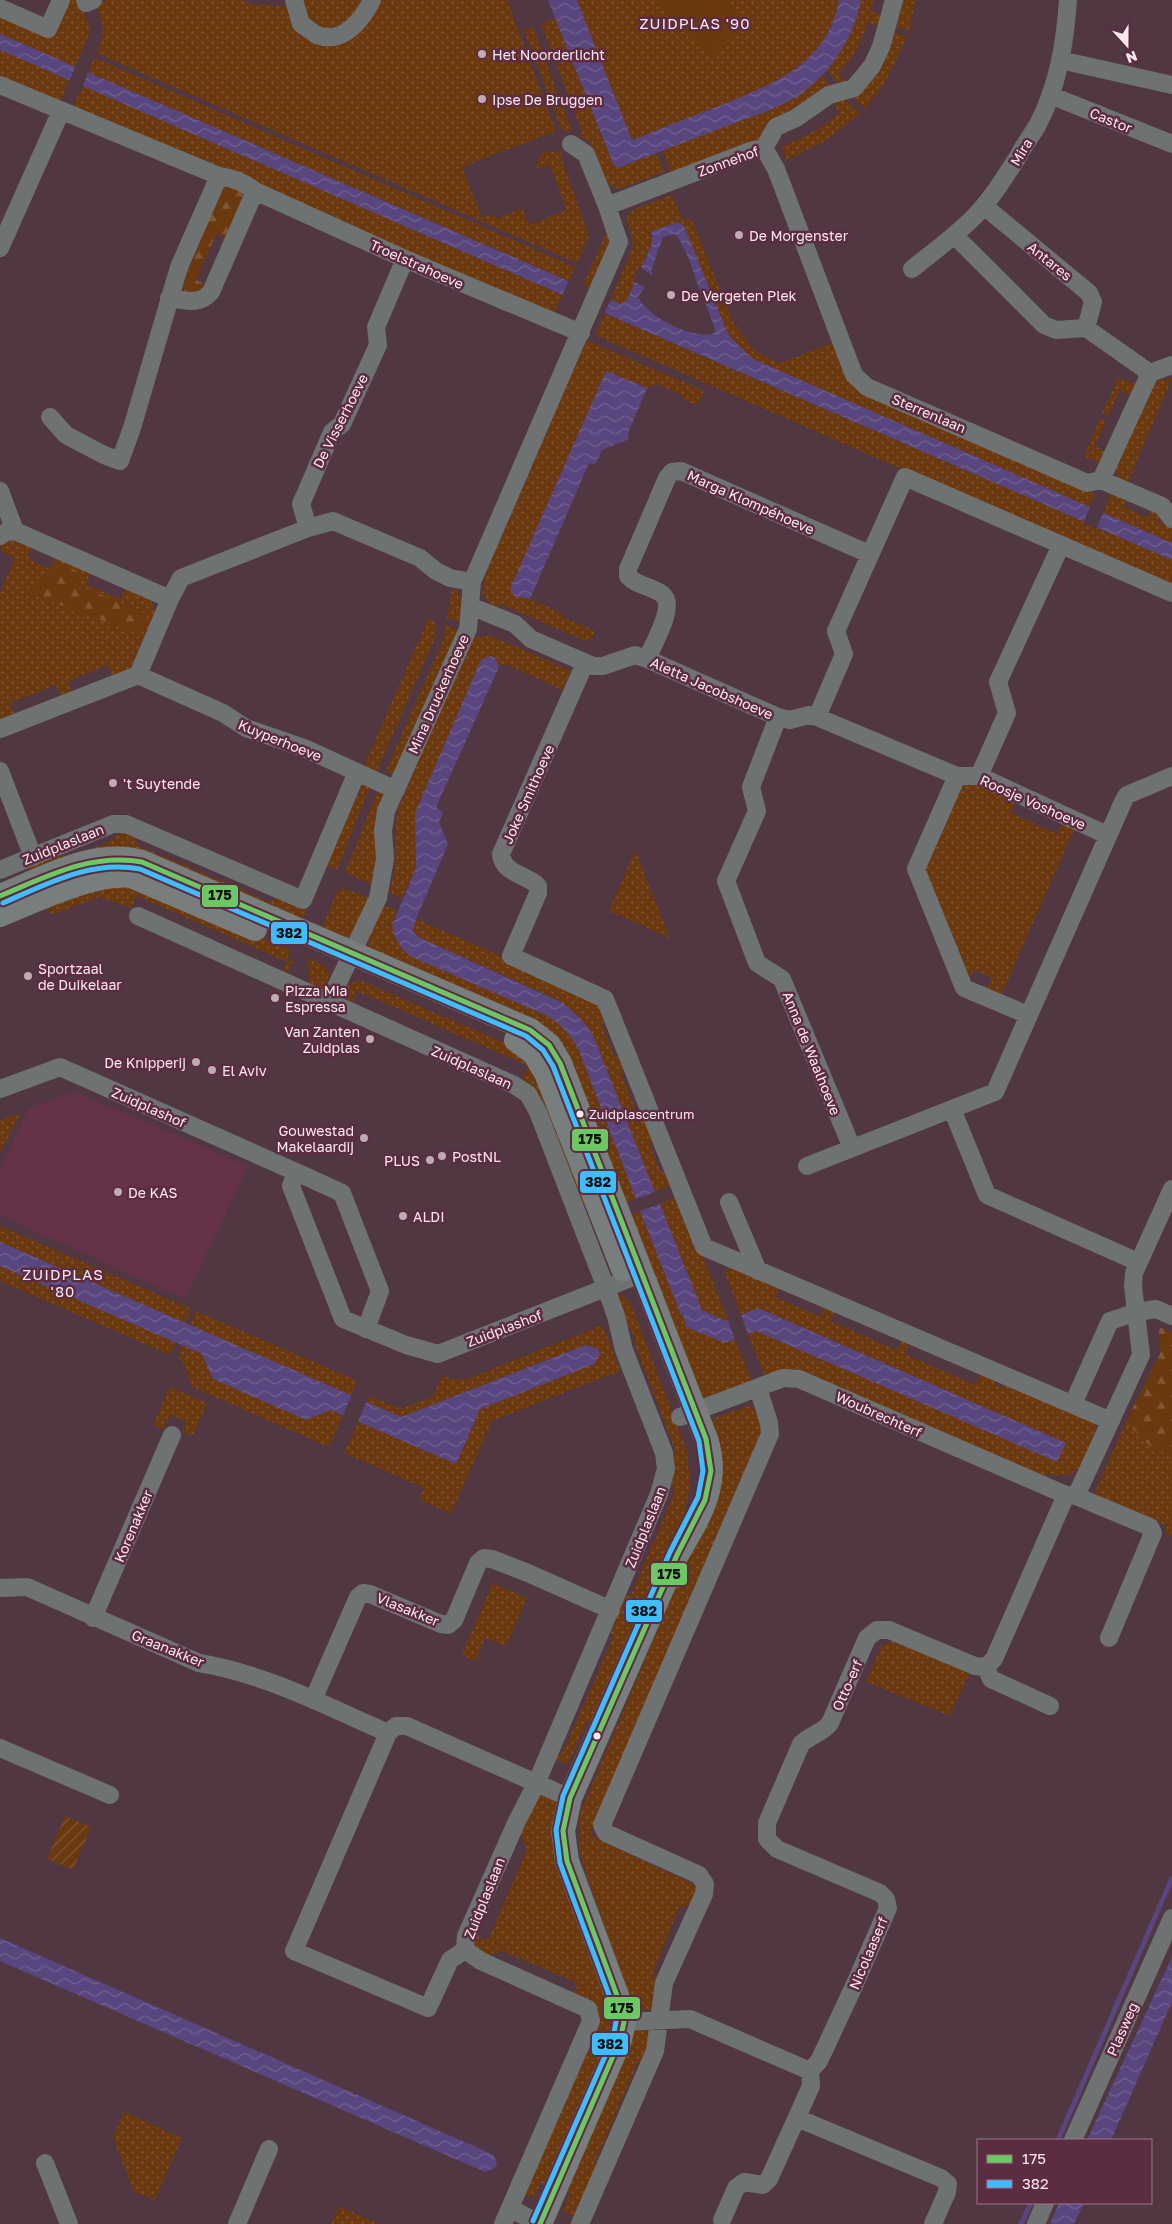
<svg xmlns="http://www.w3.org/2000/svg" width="1172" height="2224" viewBox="0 0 1172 2224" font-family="'Golos Text',sans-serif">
  <defs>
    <pattern id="grass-dots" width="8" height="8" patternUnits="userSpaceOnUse" patternTransform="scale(1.25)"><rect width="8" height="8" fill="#6b3910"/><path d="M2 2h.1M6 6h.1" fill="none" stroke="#815633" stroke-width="1.8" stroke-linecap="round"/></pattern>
    <pattern id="forest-firs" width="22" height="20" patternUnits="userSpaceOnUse" patternTransform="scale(1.25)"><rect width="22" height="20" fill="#6b3910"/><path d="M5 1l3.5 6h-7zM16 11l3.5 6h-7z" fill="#815633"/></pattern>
    <pattern id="garden-furrows" width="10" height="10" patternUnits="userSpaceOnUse" patternTransform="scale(1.25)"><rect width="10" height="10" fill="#6b3910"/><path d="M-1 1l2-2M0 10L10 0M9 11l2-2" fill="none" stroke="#815633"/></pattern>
    <pattern id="water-waves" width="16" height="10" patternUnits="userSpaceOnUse" patternTransform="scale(1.25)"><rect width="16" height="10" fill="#59467f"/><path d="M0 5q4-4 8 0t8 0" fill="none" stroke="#726191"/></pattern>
  </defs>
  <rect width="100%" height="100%" fill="#513742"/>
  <path fill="#653247" d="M74,1092l174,74 -63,133 -185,-84v-46l29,-61z"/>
  <path fill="url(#grass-dots)" d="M69,0h10l11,29 -1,6 -14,32 -75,-33v-20l53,23z
    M106,0h137c9,6 17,6 27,4l1,2h19l10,31 7,-1 17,5 52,-41h131l49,131 -94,36 20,51 12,-4 3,5 25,-11 7,17 38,-15 -17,-45 -13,4 1,-10 4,-6 20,-2v9l27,76 -12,27 -481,-210c10,-20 8,-26 0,-47z
    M298,0h67l-2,6 -25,24 -25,-2z
    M577,0h262c-11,64 -67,85 -120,106 -28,11 -57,21 -85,34l-3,-1z
    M861,0h12l-2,12 14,3 -5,11 -12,-3 -12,28 -17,24 10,9 -7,1 -16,-15c18,-22 30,-42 35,-70z
    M901,0h15l-7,31 -13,-4z
    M555,18l59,148 4,2 38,-15 8,19 -45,17 -8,-4 -4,1 -18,-45 -9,-4 1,-8 -40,-105z
    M533,27l38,102 -1,3 -9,-3 -37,-99z
    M894,32l13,5 -22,46 -20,26 -11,-10 16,-18z
    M0,50l69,30 -9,23 -60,-27z
    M95,58l480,209 -6,14 -482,-209z
    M821,75l9,10 -67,54 -92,36 -8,-25 110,-42 25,-13z
    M83,86l479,209 -9,22 -288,-125 -3,-8 -190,-76z
    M844,97l16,17 -36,28 -38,18 -4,-13c20,-9 42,-19 58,-35l-8,-11z
    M672,195l10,24 4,1 5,-2 42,104 21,28 25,14 57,-23 19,48 240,105 -6,13 -336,-148 -23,-22 -5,-10 -41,-101 -6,-4 -27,11 1,10 -25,57 -6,4 -10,-5 22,-53c0,-11 -6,-19 -6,-30l6,-6z
    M607,231c7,20 -9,42 -18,60l-7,-3z
    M605,314l567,246v27l-577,-252z
    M586,340l118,51 -7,14 -13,-5 -2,-5 -26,-11 -9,4 -40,-16 -83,227h6l33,15v3l32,14 -3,8 -6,2 -86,-37 -3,6 -5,-3 -10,-14 3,-18z
    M1118,378l18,7 -5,10 -11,-5 -12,26 -6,-2z
    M1172,378l-44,105 -10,-5 -2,-10 40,-87z
    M1100,418l6,3 -11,25 12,7 -5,11 -18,-8z
    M1113,490l15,7 -4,10 24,11 5,-10 6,5 -1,9 14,6v15l-69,-30z
    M16,539l16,7 -4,13 22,10 6,-13 35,16 -5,12 34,15 6,-12 24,10 5,15 -26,59 -16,6 -6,-12 -39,16 4,12 -11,4 -5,-12 -46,18 5,13 -15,4v-128l15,-33 -15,-9 2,-5z
    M452,589l6,2 3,9 -1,23 -13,-5z
    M428,619l9,4 -3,18 -57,130 -13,-5z
    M446,624l13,7 -64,141 -10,1 58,-133z
    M489,635l82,36 -9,19 -57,-26 -6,3 -4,-9 -80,155 1,55 -14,30 -13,-6c11,-27 2,-58 10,-86l74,-170 5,2z
    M364,781l7,3 -34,86 -11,-5z
    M973,782l43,19 -5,12 46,21 6,-13 12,6 -74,169 -14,-6 5,-12 -18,-8 -6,12 -44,-112 36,-83z
    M379,788l5,7 -10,91 -29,-14z
    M118,832h5l12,4 3,10 44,18 6,-2 -2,4 83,36 9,-4 29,12 -7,16 -149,-66 -117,19 -5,-12 31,-12 8,3 46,-18z
    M635,850l35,88 -61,-27z
    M98,883l59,9 133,58 -3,9 6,2 -7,15 -3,-1 4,-13 -150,-66 -6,12 -32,-11 -46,17 -6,-3 -3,-7z
    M344,888l25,10 -17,37 -8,5 -24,-7 17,-42z
    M383,905l14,6 -5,15 20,31 136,59 12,8 12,14 6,10 58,151 -10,3 -26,-66 2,-1 -4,-11h-3l-27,-55 -200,-121 1,-11z
    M416,919l87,38 98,49 5,10 -4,9 12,31 9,4 2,5 -4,8 18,45 7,3 7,17 -3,8 10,25 8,4 3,10 -16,7 -58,-147 -16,-26 -18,-16 -22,-11 -123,-55 -5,-8z
    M309,958l14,7 6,8 -2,13 -5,3 -14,-4c4,-13 -2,-16 1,-27z
    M359,980l157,68 16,13 55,141 -7,2 -60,-122 9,-16 -172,-75 -6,13 -9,-5 -1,-11z
    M21,1112l-21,41v-32z
    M675,1198l21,41 32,81 -2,1 -24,-11 -42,-106z
    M640,1211l41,104 4,5 40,23 10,-4 17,43 -46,16 -5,-1 -74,-180z
    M0,1226l191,83 -6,14 -185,-81z
    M731,1263l49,21 -5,13 46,20 5,-13 9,4 -5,13 67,29 6,-12 7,3 -5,13 70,31 6,-13 15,7 -2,4 9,5 2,-5 89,38 2,7c-10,24 -14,58 -48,45l-3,5 -239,-105 -41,4 -17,-43 8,-3 301,130 8,-18 -306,-135 -18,7 -16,-42z
    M0,1266l176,77 -6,12 -170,-74z
    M621,1294l10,10 56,147 3,35 -6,29 -91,209 -6,-3 -19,44 -15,-7 10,-6 50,-114 -3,-9 13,-31 9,-5 42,-99c-3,-9 -2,-35 1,-44l-41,-108 -2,-11 -6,-7 -10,-29z
    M196,1311l162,70 -7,15 -161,-70z
    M603,1325l17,46 -128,50 -41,93 -32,-14 5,-12 -80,-35 14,-31 98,42 24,-55 114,-45 4,-15 -12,-4 -185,72 -35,-14 3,-7 32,13 31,-12 10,-21 14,4 11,-1z
    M182,1345l21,9 10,25 118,31 12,5 -14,32 -137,-60 -10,-27 -4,-1z
    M170,1387l37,16 -14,33 -11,-4 4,-8 -2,-3 -12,-6 -1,3 -3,-1 -5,12 -10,-4z
    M748,1406l8,3 6,17 -1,12 -170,392 2,7 108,51 -10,17 -12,3 -26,65 5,17 -5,18 -4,2 -16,-4 -5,-11 -44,-128 -5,-19 1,-35 129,-304v-81l6,-10z
    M1126,1422l24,24 22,10v80l-7,-3 2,-7 -73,-32z
    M493,1583l34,15 -21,48 -21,-8 -10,23 -13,-6z
    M891,1641l79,31 -20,44 -84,-34 15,-35z
    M550,1794l8,9c-31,70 66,161 50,237l-61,144 -6,-1 -7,15 -11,-4 75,-174 -31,-27 10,-4 -2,-7 -73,-31 -18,6c-9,-8 -11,-13 -7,-25l5,9 7,-3 38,-88 -7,-18 18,-37z
    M647,2028l4,5 -5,25 -8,4 -43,100 3,9 -21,47 -14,-7 7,-18 -4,-2 69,-162z
    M124,2112l58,26 -27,62 -21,-8 -21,-55z
    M339,2206l40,18h-48z"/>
  <path fill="url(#forest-firs)" d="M233,183l6,2 5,15 -17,39 -11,-5 -20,46 10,5 -3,11 -17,-2 -5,-10 40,-96z
    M61,564l21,9 -3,6 4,8 61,26v8l-4,8 -9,2 -100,-37 13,-21 8,-1z
    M1159,1327l13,5v124l-22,-10 -24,-24 34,-68z"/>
  <path fill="url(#garden-furrows)" d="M65,1816l26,11 -18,43 -26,-11z"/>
  <path fill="#6b3910" d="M655,0h71l20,21 -37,36z"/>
  <path fill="url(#water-waves)" fill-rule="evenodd" d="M548,0h29l54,138 3,2c28,-13 57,-23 85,-34 53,-21 109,-42 120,-106h22c-7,38 -31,74 -63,96 -25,15 -54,23 -81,34 -33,12 -66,25 -99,38l-4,-2z
    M0,34l621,270 6,-4 25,-56v-13l26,-9 6,4 41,101 5,10 23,22 419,184v17l-1172,-510zM675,234c13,16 17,36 24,54 6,15 12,29 17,44 -18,11 -70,-16 -78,-35l15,-22 -2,-4 12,-34z
    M606,371l41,17 -19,45 1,6 -27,11 -7,15 -6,-2 -59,136 -16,-3 -4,-7z
    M490,656l5,2 4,9 -62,138v3l6,5 -4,9 9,22 -32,75 -3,12 5,6 145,66 18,16 12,16 62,157 -19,7 -58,-151c-8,-14 -17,-23 -30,-32l-136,-59c-12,-8 -17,-17 -20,-31l24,-58 -1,-55 66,-153z
    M660,1204l42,106 24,11 2,-1 7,19 -10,4 -39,-16 -3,-12h-2l-41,-104z
    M0,1242l401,175 185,-72 12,4 2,5 -6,10 -114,45 -24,55 -125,-54 -25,10 -93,-41 -11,-25 -202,-88z
    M758,1308l308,135 -9,19 -301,-131 -8,3 -7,-19z
    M0,1938l494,217 3,9 -2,4 -10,4 -485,-211z
    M1172,1957v45l-61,138h-24z
    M1059,2203h25l-10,21h-24z"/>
  <path fill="#513742" d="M76,65l13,5 -7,18 -13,-6z
    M639,266l15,11 -8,11 -13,-7z
    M570,279l42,18 -9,19 -42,-19z
    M1091,505l13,6 -8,18 -13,-6z
    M352,1394l15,6 -10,24 -15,-7z"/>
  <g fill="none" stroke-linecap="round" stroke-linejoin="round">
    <path stroke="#59467f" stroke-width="5" d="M1058,2140l114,-262
      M1021,2224l10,-21"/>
    <path stroke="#6f7272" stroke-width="18" d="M85,0l1,3 7,-3
      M294,0l7,24c5,3 11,8 16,11 26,10 45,-15 55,-35
      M0,8l48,21 13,-29
      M1060,60l112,25
      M0,85l219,91c14,2 25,6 36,15l150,68 176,74
      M1050,95l122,49
      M764,148l12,21 78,206 13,12 220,96 14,-3
      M764,148l12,-21 20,-9 33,-23 25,-7 18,-22 9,-19 13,-47
      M607,206l146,-56 11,-2
      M984,206l105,87 4,9 -7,26 64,45
      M954,235l90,90 12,5 30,-2
      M0,248l61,-137
      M912,269c21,-17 43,-33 62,-52 18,-19 31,-40 45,-62 5,-10 12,-19 18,-29 21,-39 28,-83 31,-126
      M169,298c16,2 30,8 42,-6l44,-101
      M50,417l16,18 38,20 16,6 12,-33 47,-161 40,-91
      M1101,480l49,-107 22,-8
      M1101,480l61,26 10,13
      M0,491l15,40
      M308,528l-7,-24 31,-72 10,-8 36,-79 -2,-18 29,-68
      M0,536l6,-4 9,-1 155,68 -32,76
      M170,599l11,-21 127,-50 25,-7 87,37 16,13 14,7 22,4
      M470,606l45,18 16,15 62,27h10l32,-11 12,4 131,58 12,3 19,-5 8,2 140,59
      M647,659c6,-15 30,-54 15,-65 -11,-8 -25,-8 -34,-18v-7l39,-91 5,-6 9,-1 188,83
      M585,663l-84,191c2,20 25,20 37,32v7l-27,63 94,43 99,248 407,174
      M778,717l-27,70 6,24 -31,70 31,82 25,16 70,169
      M817,717l27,-63 -8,-23 69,-154 267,116
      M0,729l138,-54 85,38 23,15 58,20 92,42
      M0,771l33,86
      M979,776l28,-63 -9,-31 63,-137
      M0,870l113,-46h13l177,76 54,-128
      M138,916l376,169 14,9 10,18 68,176 10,28 8,34 40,103 2,16 -7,25 -123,290 -19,37 -51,115 -1,14 16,11 107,48 3,12 -88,203
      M329,1002l49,-104 7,-39 -2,-28 3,-20 82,-182 4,-47 147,-340 -12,-36 -21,-52 -15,-10
      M1028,1015l-64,-27 -48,-119 41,-93h22l128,59
      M0,1089l60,-22 236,105 -5,14 52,133 63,26 32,9 203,-80
      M952,1109l35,86 151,67
      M807,1166l188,-74 128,-290 4,-7 45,-19
      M296,1172l46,21 38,98 -14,38
      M729,1202l29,69
      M1073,1404l37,-83 27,-9 19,-3 16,7
      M680,1417l103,-39 16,1 267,116 10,1 65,-141 -8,-69 1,-13 38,-84
      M1076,1496l74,31 3,6 -44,105
      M0,1588l27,-1 172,76c67,11 127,43 189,70l8,-7h11l163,72
      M93,1618l79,-183
      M986,1667l5,12 59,27
      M313,1700l45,-103 5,-4 7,1 71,30 7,1 6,-5 24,-57 6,-5 8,1 36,14 83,37
      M388,1733l-94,218 134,57 22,-48 15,-10
      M0,1748l110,47
      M624,2022l66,-3 120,52
      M797,2118l144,60 7,6 -1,8 -14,32
      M1073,2140l99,-222
      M45,2163l24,61
      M510,2208l29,16
      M722,2220l14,-32 8,-6 19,3 6,-6 42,-93 -1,-15 9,-10 35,-75 34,-78 -2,-9 -6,-6 -103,-44 -10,-10v-16l34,-79c9,-9 22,-11 29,-21l37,-85 10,-8h12l86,36 11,1 8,-8 72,-164
      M237,2224l32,-75
      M580,2224l75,-173 9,-68 40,-89 1,-10 -6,-9 -93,-42 -4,-8 168,-391 -1,-11 -11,-35
      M1036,2224l9,-21"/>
    <path stroke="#787e7d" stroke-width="24" d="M0,896c43,-17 95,-48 142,-34l388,168 19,15 11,18 146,376c15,45 -7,78 -29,116l-107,243 -7,33 4,30 55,148 2,13 -4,18 -80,184
      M0,915c35,-14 94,-43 131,-39l124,53
      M516,1040l18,13 12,20 77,196"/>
    <defs>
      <path id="bus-1" d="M0,896c46,-19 90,-43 142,-34l388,168 19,15 11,18 146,376 5,32 -6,29 -28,55 -107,243 -7,33 4,30 55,148 2,13 -4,18 -80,184"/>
      <path id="bus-2" d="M3,903c44,-19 87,-43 137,-34l386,167 17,14 10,16 146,375 4,30 -5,26 -28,55 -107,244 -7,34 4,33 55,148 1,11 -3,16 -80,183"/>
    </defs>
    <use href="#bus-1" stroke="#5c2c40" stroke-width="9"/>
    <use href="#bus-2" stroke="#5c2c40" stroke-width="9"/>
    <use href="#bus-1" stroke="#6ec765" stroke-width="5"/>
    <use href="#bus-2" stroke="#40bdff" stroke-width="5"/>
  </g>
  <g fill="#c0abb2" stroke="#5c2c40" stroke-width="2">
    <circle cx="482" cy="54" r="5"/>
    <circle cx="482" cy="99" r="5"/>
    <circle cx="739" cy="235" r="5"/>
    <circle cx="671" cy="295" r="5"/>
    <circle cx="113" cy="783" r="5"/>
    <circle cx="28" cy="976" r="5"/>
    <circle cx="275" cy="998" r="5"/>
    <circle cx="370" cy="1039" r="5"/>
    <circle cx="196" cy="1062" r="5"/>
    <circle cx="212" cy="1070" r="5"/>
    <circle cx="364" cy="1138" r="5"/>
    <circle cx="442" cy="1156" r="5"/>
    <circle cx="430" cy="1160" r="5"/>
    <circle cx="118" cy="1192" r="5"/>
    <circle cx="403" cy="1216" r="5"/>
  </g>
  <g fill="#fce9ef" stroke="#5c2c40" stroke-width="2">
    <circle cx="580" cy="1114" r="4.5"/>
    <circle cx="597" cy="1736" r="4.5"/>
  </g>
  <g text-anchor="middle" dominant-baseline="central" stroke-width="5" stroke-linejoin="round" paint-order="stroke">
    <g font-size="13" fill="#fce9ef" stroke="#5c2c40" text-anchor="start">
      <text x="589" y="1114">Zuidplascentrum</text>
    </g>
    <g font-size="14" fill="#fce9ef" stroke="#5c2c40" text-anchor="start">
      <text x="492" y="54">Het Noorderlicht</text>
      <text x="492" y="99">Ipse De Bruggen</text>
      <text x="749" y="235">De Morgenster</text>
      <text x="681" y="295">De Vergeten Plek</text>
      <text x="123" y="783">'t Suytende</text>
      <text x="38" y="968">Sportzaal<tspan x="38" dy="16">de Duikelaar</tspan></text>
      <text x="285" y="990">Pizza Mia<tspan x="285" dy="16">Espressa</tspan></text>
      <text x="360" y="1031" text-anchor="end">Van Zanten<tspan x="360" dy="16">Zuidplas</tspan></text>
      <text x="186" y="1062" text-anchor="end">De Knipperij</text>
      <text x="222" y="1070">El Aviv</text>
      <text x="354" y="1130" text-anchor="end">Gouwestad<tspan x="354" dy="16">Makelaardij</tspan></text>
      <text x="452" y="1156">PostNL</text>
      <text x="420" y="1160" text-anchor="end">PLUS</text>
      <text x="128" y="1192">De KAS</text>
      <text x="413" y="1216">ALDI</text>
    </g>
    <g font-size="14" fill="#fce9ef" stroke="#5c2c40">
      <text transform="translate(1111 120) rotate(22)">Castor</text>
      <text transform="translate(1021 152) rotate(-59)">Mira</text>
      <text transform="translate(728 161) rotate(-20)">Zonnehof</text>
      <text transform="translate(1050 261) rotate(39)">Antares</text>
      <text transform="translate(417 264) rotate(24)">Troelstrahoeve</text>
      <text transform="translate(929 413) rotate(23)">Sterrenlaan</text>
      <text transform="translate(340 421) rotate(-63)">De Visserhoeve</text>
      <text transform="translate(751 502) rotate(24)">Marga Klompéhoeve</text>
      <text transform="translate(712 688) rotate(24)">Aletta Jacobshoeve</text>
      <text transform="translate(438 694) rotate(-66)">Mina Druckerhoeve</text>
      <text transform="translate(280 740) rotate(22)">Kuyperhoeve</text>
      <text transform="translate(528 794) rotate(-66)">Joke Smithoeve</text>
      <text transform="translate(1033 802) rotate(24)">Roosje Voshoeve</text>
      <text transform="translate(63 844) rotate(-22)">Zuidplaslaan</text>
      <text transform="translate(812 1053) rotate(68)">Anna de Waalhoeve</text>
      <text transform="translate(472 1067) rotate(24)">Zuidplaslaan</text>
      <text transform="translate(149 1107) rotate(24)">Zuidplashof</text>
      <text transform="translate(504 1328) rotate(-21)">Zuidplashof</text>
      <text transform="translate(879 1414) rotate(24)">Woubrechterf</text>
      <text transform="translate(133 1526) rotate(-67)">Korenakker</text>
      <text transform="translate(645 1527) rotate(-68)">Zuidplaslaan</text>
      <text transform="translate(408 1609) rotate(22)">Vlasakker</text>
      <text transform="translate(168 1648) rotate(22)">Graanakker</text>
      <text transform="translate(847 1685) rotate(-66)">Otto-erf</text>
      <text transform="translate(484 1898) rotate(-68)">Zuidplaslaan</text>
      <text transform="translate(868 1953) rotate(-67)">Nicolaaserf</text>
      <text transform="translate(1122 2029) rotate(-66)">Plasweg</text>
    </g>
    <g font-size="15" letter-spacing="1" fill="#fce9ef" stroke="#5c2c40">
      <text x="695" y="23">ZUIDPLAS '90</text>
      <text x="63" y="1274">ZUIDPLAS<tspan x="63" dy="17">'80</tspan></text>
    </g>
  </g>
  <g stroke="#5c2c40" stroke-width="2">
    <rect x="201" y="884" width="38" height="24" rx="5" fill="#6ec765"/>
    <rect x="270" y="921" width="38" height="24" rx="5" fill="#40bdff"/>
    <rect x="571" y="1128" width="38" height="24" rx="5" fill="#6ec765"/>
    <rect x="579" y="1170" width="38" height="24" rx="5" fill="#40bdff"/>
    <rect x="650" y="1562" width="38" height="24" rx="5" fill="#6ec765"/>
    <rect x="625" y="1599" width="38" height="24" rx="5" fill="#40bdff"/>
    <rect x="603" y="1996" width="38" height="24" rx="5" fill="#6ec765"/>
    <rect x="591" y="2032" width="38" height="24" rx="5" fill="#40bdff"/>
  </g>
  <g font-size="14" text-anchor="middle" font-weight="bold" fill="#111">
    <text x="220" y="900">175</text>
    <text x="289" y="938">382</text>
    <text x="590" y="1144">175</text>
    <text x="598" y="1187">382</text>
    <text x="669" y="1579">175</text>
    <text x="644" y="1616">382</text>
    <text x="622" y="2013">175</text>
    <text x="610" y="2049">382</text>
  </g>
  <rect x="977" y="2139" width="175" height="65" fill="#5c2c40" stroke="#9c7886"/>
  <rect x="987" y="2155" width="25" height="8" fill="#6ec765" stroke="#9c7886"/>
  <text x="1022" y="2164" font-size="15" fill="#fce9ef">175</text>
  <rect x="987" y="2180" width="25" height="8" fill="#40bdff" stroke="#9c7886"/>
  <text x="1022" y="2189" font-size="15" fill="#fce9ef">382</text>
  <g transform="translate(1127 45) rotate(159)" stroke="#5c2c40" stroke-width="4" paint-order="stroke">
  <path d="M0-4L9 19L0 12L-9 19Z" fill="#fce9ef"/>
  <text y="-8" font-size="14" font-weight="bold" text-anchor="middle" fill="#fce9ef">N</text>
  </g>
</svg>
